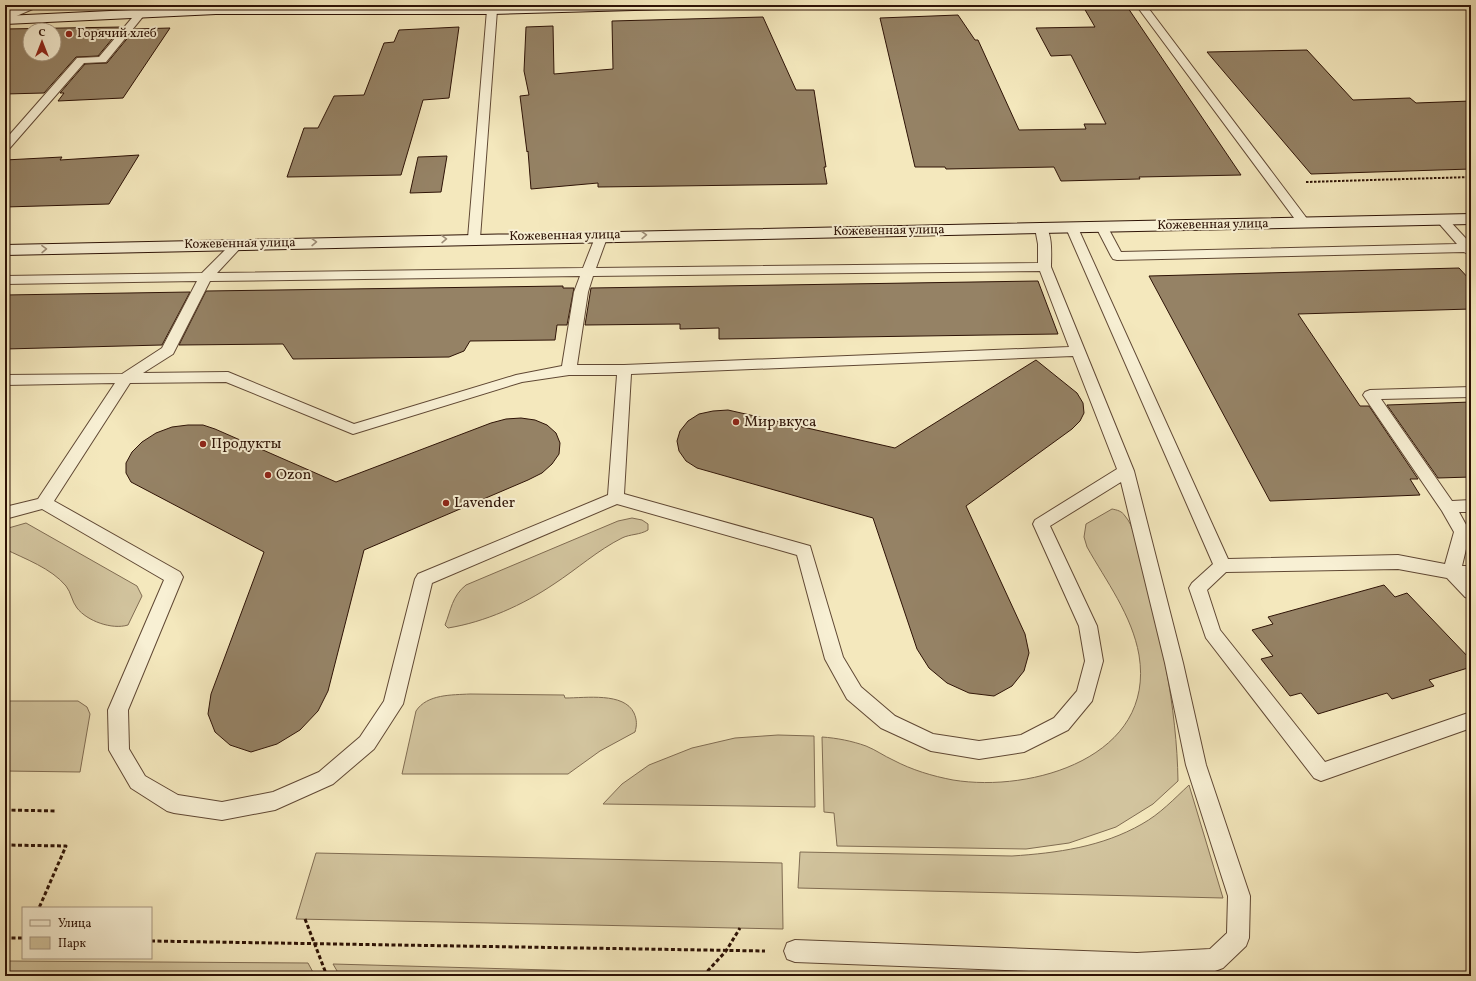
<svg xmlns="http://www.w3.org/2000/svg" width="1476" height="981" viewBox="0 0 1476 981" font-family="Vollkorn,serif">
  <rect width="100%" height="100%" fill="#f4e8bd"/>
  <filter id="stains"><feTurbulence type="fractalNoise" baseFrequency=".005" numOctaves="4"/><feColorMatrix values="0 0 0 0 .2 0 0 0 0 .09 0 0 0 0 .02 0 0 0 .5 -.17"/></filter>
  <radialGradient id="worn" r=".72"><stop offset=".6" stop-color="#630" stop-opacity="0"/><stop offset="1" stop-color="#630" stop-opacity=".3"/></radialGradient>
  <path fill="#d2c49e" stroke="#806c52" d="M1112,509c5,1 10,2 13,7 9,10 11,27 14,40 21,69 38,153 39,225l-25,23 -37,23 -47,16 -43,6 -189,-3 -3,-33 -10,-1 -2,-75c15,1 30,4 44,9 10,4 18,10 27,14 19,10 39,16 60,20 79,13 203,-23 186,-125 -7,-40 -33,-74 -52,-108l-3,-10 2,-13z
    M632,518l10,2 6,4v6c-8,5 -18,4 -26,8 -24,12 -45,31 -68,46 -31,21 -69,38 -106,44l-3,-3c6,-15 7,-29 21,-40l152,-64z
    M26,523l111,63 5,10 -14,29c-16,5 -41,-4 -51,-17 -5,-6 -6,-16 -11,-22 -15,-18 -41,-27 -61,-37v-20z
    M470,694l94,1 1,3c21,0 59,-6 69,15 3,7 3,12 1,19l-35,19 -32,23h-166l14,-63c11,-17 36,-16 54,-17z
    M5,701h73l9,6 3,7 -10,58 -75,-1z
    M778,735l36,1 1,71 -212,-3 19,-20 27,-19 43,-17 43,-10z
    M1189,785l34,113 -425,-10 2,-36 212,4c45,-3 90,-9 130,-32 18,-10 32,-25 47,-39z
    M316,853l466,10 1,66 -487,-10z
    M5,961l303,2 7,13h-310z
    M333,964l360,10 -2,2h-351z"/>
  <path fill="#958265" stroke="#2e1306" fill-rule="evenodd" d="M1084,8h44l113,167 -102,2 1,2 -79,2 -7,-14 -108,2 -1,-2h-30l-35,-149 78,-3 17,25h3l41,90 67,-1 -2,-5h22l-35,-69 -20,1 -15,-28 59,-1z
    M763,17l33,73h18l12,77h-2l3,17 -229,3v-4l-67,6 -3,-38 -1,1 -7,-56 9,-1 -5,-24 2,-44 27,-1 1,48 59,-5 -1,-48z
    M122,27l-24,29 -22,1 -32,36 -39,1v-65zM30,30h24v24h-24z
    M459,27l-10,71 -26,2 -22,75 -114,2 17,-49h14l16,-32 30,-1 20,-52 10,-1 5,-12z
    M170,28l-47,70 -65,3 6,-8h-4l25,-29 22,-1 28,-34z
    M1307,50l46,50 57,-2 6,5 55,-2v68l-160,5 -104,-122z
    M139,155l-30,49 -104,3v-47l57,-3 -2,3z
    M447,156l-6,36 -31,1 8,-36z
    M1459,268l12,13v28l-173,5 62,92h9l49,73h-8l10,16 -150,6 -121,-225z
    M1038,281l20,53 -339,5v-11l-39,1v-5l-95,1 6,-37z
    M563,286v2h11l-7,37h-10l-2,15 -85,1 -6,10 -15,6 -156,2 -10,-15 -104,1 27,-54z
    M190,292l-28,53 -157,4v-54z
    M1036,360l41,33 6,10 1,10 -4,8 -8,8 -106,77 59,128 4,19 -5,18 -12,15 -18,10 -25,-3 -22,-10 -18,-15 -12,-19 -44,-131 -176,-50 -11,-7 -7,-10 -2,-10 3,-10 8,-10 11,-7 14,-3 15,-1 167,38z
    M1471,402v75l-33,1 -51,-73z
    M521,418l14,2 12,5 9,8 4,10 -1,11 -7,10 -10,9 -14,7 -164,70 -36,141 -10,20 -18,19 -23,14 -26,8 -21,-7 -15,-13 -7,-18 3,-20 53,-142 -133,-70 -5,-9v-10l6,-11 10,-10 14,-9 16,-6 16,-2h15l12,4 121,53 155,-59 15,-4z
    M1384,585l11,12 12,-4 64,67v7l-42,13 5,6 -42,13 -5,-6 -69,21 -17,-21 -11,3 -29,-37 12,-3 -21,-26 21,-6 -5,-7z"/>
  <g fill="none" stroke-linecap="round" stroke-linejoin="round">
    <defs>
      <path id="lane" d="M1136,5h10l162,215 2,3 -2,3h-8z
        M492,7l5,3 -17,228 -2,3h-8l-2,-3 19,-228z
        M140,11l5,3 -39,48 -22,1 -75,86 -4,1v-10l72,-82 22,-1 38,-45z
        M1442,216l4,1 25,27v12l-7,-4 -347,8 -4,-1 -2,-3 -15,-29 2,-3h8l15,28 336,-8 -21,-24 2,-3z
        M1041,224l4,1c8,11 6,30 6,42l83,204 49,192 23,102 44,131 -1,42 -3,8 -23,22 -8,3 -78,4 -342,-13 -8,-3 -3,-8 3,-8 8,-3 342,13 73,-4 17,-16 1,-37 -42,-131 -21,-102 -44,-181 -71,44 47,100 6,35 -11,40 -24,29 -44,22 -45,7 -48,-8 -50,-23 -34,-29 -22,-40 -28,-104 -180,-51 -185,79 -29,121 -29,45 -41,35 -58,26 -53,10 -48,-7 -7,-2 -36,-23 -22,-38 -1,-40 56,-130 -122,-71 -37,10v-12l33,-8 77,-116 -110,2v-10l117,-1 40,-26 35,-67 -192,3v-8l197,-3 32,-32h8l2,3 -27,29 366,-5 13,-33 2,-3h8l2,3 -12,33 442,-5v-19l-3,-16 2,-3zM1040,271l29,76 -445,18h-47l11,-73 5,-16zM580,276l-6,16 -12,74 -46,9 -162,49 -126,-52 -85,1 30,-19 37,-73zM1073,356l44,113 -82,51 -2,4 46,102 6,35 -8,30 -23,27 -33,17 -42,6 -46,-7 -38,-18 -34,-29 -18,-30 -33,-111 -186,-52 7,-120zM569,375h48l-9,120 -190,79 -3,5 -31,122 -24,36 -41,35 -46,20 -51,10 -44,-7 -33,-19 -16,-27 -1,-39 55,-133 -3,-5 -126,-71 76,-118 96,-1 127,52 169,-52z
        M1072,224l4,1 2,3 150,331 170,-4 47,9 9,-32 -12,-21 -79,-116 2,-3 5,-2 101,-3v10l-90,2 71,102 19,-1v12h-12l11,20 -8,34h9v33l-6,-2 -18,-19 -49,-9 -172,3 -19,18 13,40 105,132 146,-50v16l-150,53 -7,-3 -108,-140 -17,-50 3,-5 21,-19 -147,-336 2,-3z"/>
      <path id="street" d="M21,5h16l-2,3 -30,13v-9z"/>
      <path id="secondary" d="M535,5h141l-2,3 -4,1 -178,5h-276l-211,10v-8l211,-10z
        M1471,214v10l-1466,31v-10z"/>
    </defs>
    <use href="#lane" stroke="#604834" stroke-width="2"/>
    <use href="#street" stroke="#604834" stroke-width="2"/>
    <use href="#secondary" stroke="#2e1306" stroke-width="2"/>
    <path stroke="#2e1306" stroke-width="2" stroke-dasharray="2.5 1.5" stroke-linecap="butt" d="M1306,182l165,-5"/>
    <path stroke="#2e1306" stroke-width="3" stroke-dasharray="4 2.5" stroke-linecap="butt" d="M5,810l52,1
      M5,845l61,1 -27,62
      M305,919l22,57
      M5,938h18
      M151,941l614,10
      M703,976l23,-25 14,-23"/>
    <use href="#lane" fill="#f8f0d4" fill-rule="evenodd"/>
    <use href="#street" fill="#f8f0d4" fill-rule="evenodd"/>
    <use href="#secondary" fill="#f8f0d4" fill-rule="evenodd"/>
  </g>
  <defs><path id="oneway-chevron" d="M-2-3.5L2.5 0L-2 3.5" fill="none" stroke-width="1.6" stroke-linecap="round" stroke-linejoin="round"/></defs>
  <g stroke="#9d8d77">
    <use href="#oneway-chevron" transform="translate(644 235) rotate(-1)"/>
    <use href="#oneway-chevron" transform="translate(444 239) rotate(-1)"/>
    <use href="#oneway-chevron" transform="translate(314 242) rotate(-1)"/>
    <use href="#oneway-chevron" transform="translate(44 249) rotate(-1)"/>
  </g>
  <g fill="#8f2418" stroke="#f8f0d4" stroke-width="1.5">
    <circle cx="69" cy="34" r="4"/>
    <circle cx="736" cy="422" r="4"/>
    <circle cx="203" cy="444" r="4"/>
    <circle cx="268" cy="475" r="4"/>
    <circle cx="446" cy="503" r="4"/>
  </g>
  <g text-anchor="middle" dominant-baseline="central" stroke-width="4" stroke-linejoin="round" paint-order="stroke">
    <g font-size="13" fill="#2e1306" stroke="#f8f0d4" text-anchor="start">
      <text x="77" y="34">Горячий хлеб</text>
    </g>
    <g font-size="13" fill="#2e1306" stroke="#f8f0d4">
      <text transform="translate(1213 225) rotate(-1)">Кожевенная улица</text>
      <text transform="translate(889 231) rotate(-1)">Кожевенная улица</text>
      <text transform="translate(565 236) rotate(-1)">Кожевенная улица</text>
      <text transform="translate(240 244) rotate(-1)">Кожевенная улица</text>
    </g>
    <g font-size="15" fill="#2e1306" stroke="#f8f0d4" text-anchor="start">
      <text x="744" y="422">Мир вкуса</text>
      <text x="211" y="444">Продукты</text>
      <text x="276" y="475">Ozon</text>
      <text x="454" y="503">Lavender</text>
    </g>
  </g>
  <rect width="1476" height="981" fill="none" stroke="#f4e8bd" stroke-width="20"/>
  <rect x="6" y="6" width="1464" height="969" fill="none" stroke="#2e1306" stroke-width="2"/>
  <rect x="10" y="10" width="1456" height="961" fill="none" stroke="#2e1306"/>
  <rect x="22" y="907" width="130" height="52" fill="#f8f0d4" stroke="#a79882"/>
  <rect x="30" y="920" width="20" height="6" fill="#f8f0d4" stroke="#a79882"/>
  <text x="58" y="927" font-size="12" fill="#2e1306">Улица</text>
  <rect x="30" y="937" width="20" height="12" fill="#d2c49e" stroke="#a79882"/>
  <text x="58" y="947" font-size="12" fill="#2e1306">Парк</text>
  <g transform="translate(42 42)"><circle r="19" fill="#f8f0d4" stroke="#a79882"/>
  <path d="M0-3L7 15L0 10L-7 15Z" fill="#8f2418"/>
  <text y="-6" font-size="11" font-weight="bold" text-anchor="middle" fill="#2e1306">С</text>
  </g>
  <rect width="100%" height="100%" filter="url(#stains)"/>
  <rect width="100%" height="100%" fill="url(#worn)"/>
</svg>
